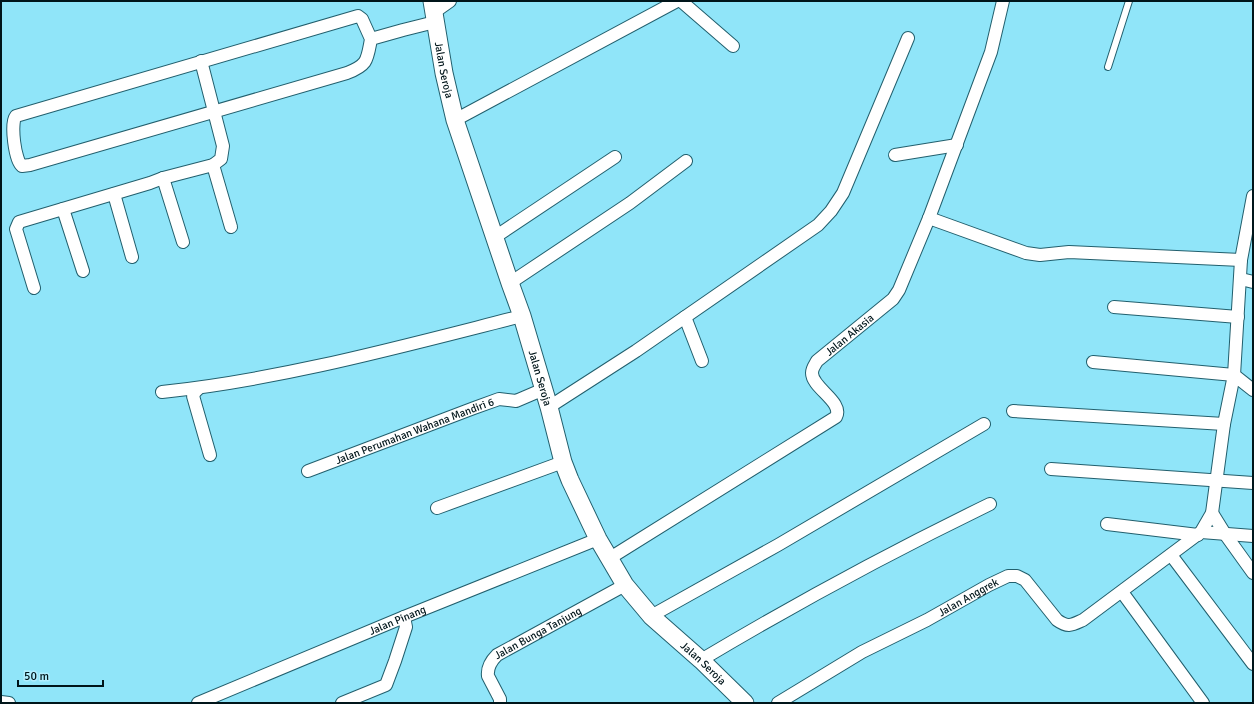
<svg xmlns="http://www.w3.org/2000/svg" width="1254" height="704" viewBox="0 0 1254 704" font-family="Signika,sans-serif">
  <rect width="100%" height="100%" fill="#90e5f9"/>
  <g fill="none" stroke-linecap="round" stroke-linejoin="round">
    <defs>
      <path id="lane" d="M1108,67l21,-66"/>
      <g id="street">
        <path d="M681,1l52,45"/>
        <path d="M433,13l17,-12"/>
        <path d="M371,39l-9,-20 -4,-3 -342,100c-6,7 -1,45 6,50l8,-1 317,-92c21,-8 20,-13 24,-34l32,-9 32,-8"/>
        <path d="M455,120l222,-119"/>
        <path d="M895,155l62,-10"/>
        <path d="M213,165l18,62"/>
        <path d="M163,178l20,64"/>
        <path d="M114,194l18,63"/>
        <path d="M63,209l20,62"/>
        <path d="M929,218l97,35 14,2 29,-3 172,8"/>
        <path d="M495,237l120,-80"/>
        <path d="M1241,279l12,3"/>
        <path d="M510,283l120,-80 56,-42"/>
        <path d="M34,288l-18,-59 3,-7 131,-39 13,-5 50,-13 8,-6 2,-13 -22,-85"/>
        <path d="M1114,307l124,10"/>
        <path d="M685,317l17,44"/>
        <path d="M1093,362l141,13 19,15"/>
        <path d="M199,388l-4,4 -2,4 17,59"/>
        <path d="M162,392c122,-13 241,-46 360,-76"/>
        <path d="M549,407l87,-56 182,-126 13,-14 12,-18 65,-155"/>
        <path d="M1013,411l211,13"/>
        <path d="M1051,469l202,14"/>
        <path id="s1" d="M308,471l166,-63 25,-9 17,2 28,-12"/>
        <path d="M437,508l126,-46"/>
        <path d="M1212,513l13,21 28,39"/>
        <path d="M1107,524l91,11"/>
        <path d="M1201,532l52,4"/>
        <path d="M1171,555l82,109"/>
        <path id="s2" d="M610,558l226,-141c8,-15 -24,-29 -24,-44 0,-5 3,-8 5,-12l76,-62 6,-9 30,-72 62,-166 12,-51"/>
        <path d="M1122,592l81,111"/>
        <path d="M651,616l127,-71 206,-121"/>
        <path d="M701,660c94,-56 190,-108 289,-156"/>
        <path d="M1,702l8,1"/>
        <path id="s3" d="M198,703l206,-86 194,-78"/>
        <path d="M342,703l44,-18 9,-24 11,-34 -2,-10"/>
        <path id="s4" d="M500,703v-4l-12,-23c-1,-8 4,-16 9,-21l128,-70"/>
        <path id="s5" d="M778,703l84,-51 65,-32 62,-35 19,-9h9l8,4 32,40c11,8 15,5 26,0l118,-88 11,-19 12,-89 10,-49 7,-115 12,-64"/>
      </g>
      <g id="secondary">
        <path id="s6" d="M432,1l12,72 11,47 55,163 12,33 27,91 14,55 7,18 28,59 27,46 26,31 50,44 44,43"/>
      </g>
    </defs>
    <use href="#lane" stroke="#225f6d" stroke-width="8"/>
    <use href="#street" stroke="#225f6d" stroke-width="14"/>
    <use href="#secondary" stroke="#225f6d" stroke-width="19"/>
    <use href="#lane" stroke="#fff" stroke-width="6"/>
    <use href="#street" stroke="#fff" stroke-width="12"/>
    <use href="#secondary" stroke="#fff" stroke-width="17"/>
  </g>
  <g text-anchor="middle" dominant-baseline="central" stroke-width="3" stroke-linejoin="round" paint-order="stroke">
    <g font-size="11" fill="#00151a" stroke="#b1eefe">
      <text stroke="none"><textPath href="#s6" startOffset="70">Jalan Seroja</textPath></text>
      <text stroke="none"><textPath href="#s2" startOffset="374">Jalan Akasia</textPath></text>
      <text stroke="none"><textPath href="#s6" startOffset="393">Jalan Seroja</textPath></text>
      <text stroke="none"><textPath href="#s1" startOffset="114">Jalan Perumahan Wahana Mandiri 6</textPath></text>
      <text stroke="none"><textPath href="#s5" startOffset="218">Jalan Anggrek</textPath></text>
      <text stroke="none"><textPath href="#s3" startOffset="216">Jalan Pinang</textPath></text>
      <text stroke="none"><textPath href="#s4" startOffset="100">Jalan Bunga Tanjung</textPath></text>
      <text stroke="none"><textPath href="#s6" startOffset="729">Jalan Seroja</textPath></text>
    </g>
  </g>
  <rect width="1254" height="704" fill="none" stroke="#00151a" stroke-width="4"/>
  <path d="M18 680v6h85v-6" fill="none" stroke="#00151a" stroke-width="2"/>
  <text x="24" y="680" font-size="12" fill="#00151a" stroke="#b1eefe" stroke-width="3" paint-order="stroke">50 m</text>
</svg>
